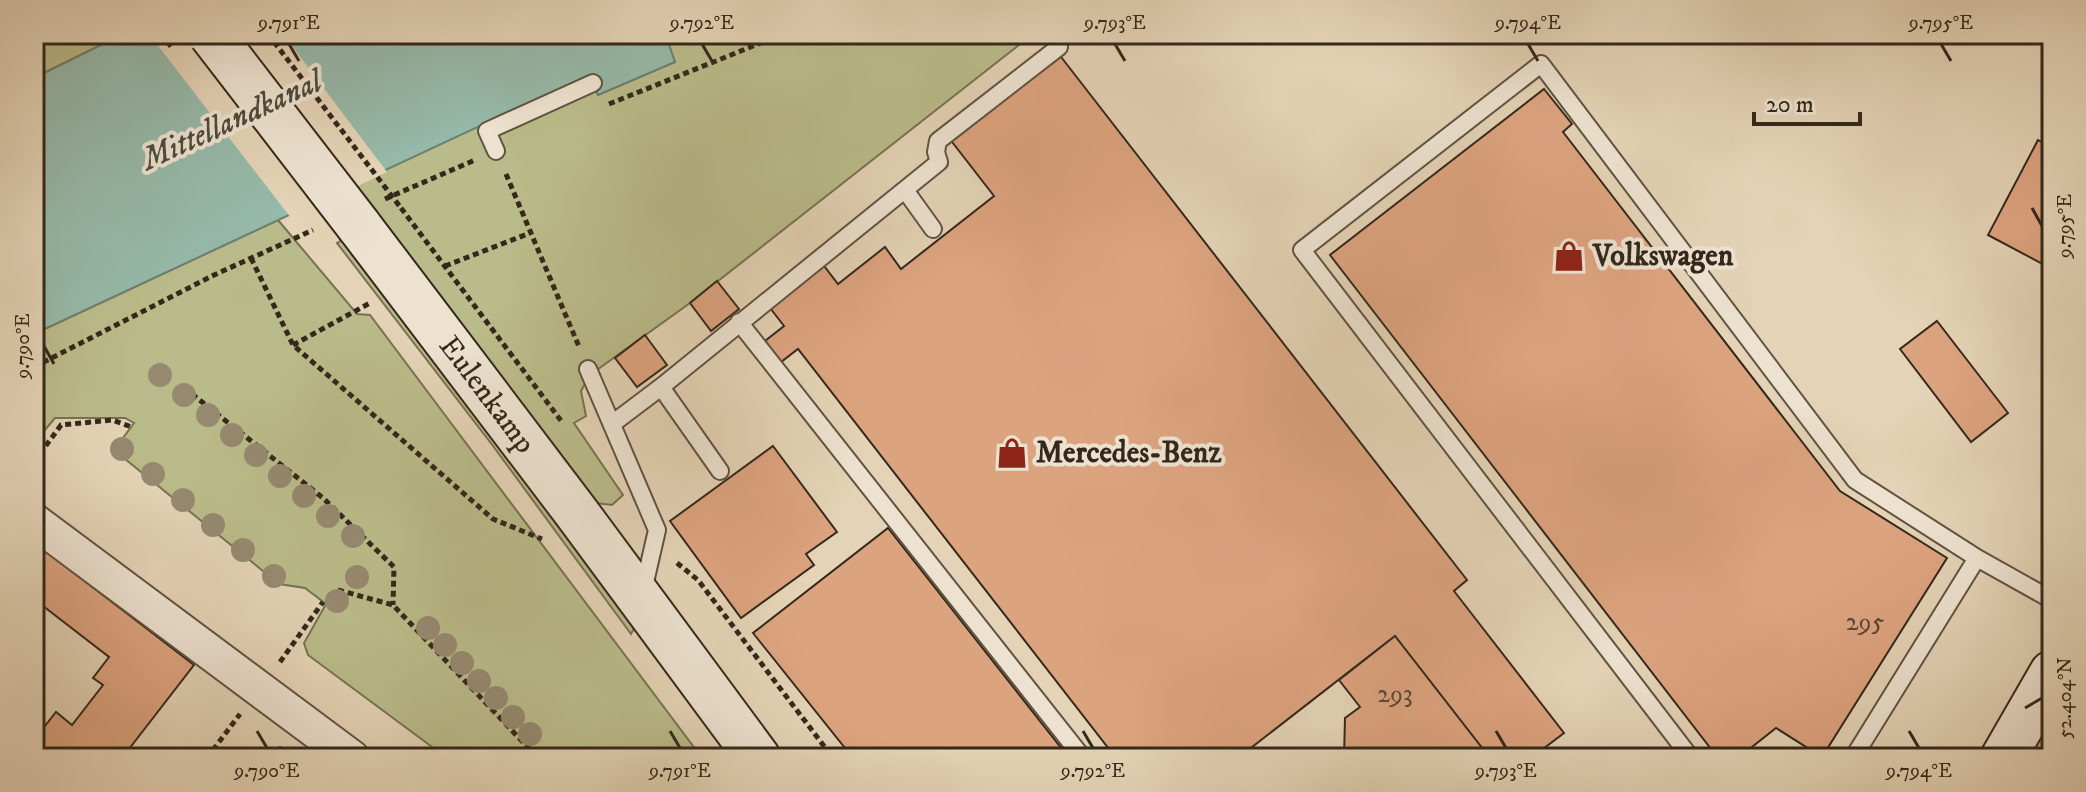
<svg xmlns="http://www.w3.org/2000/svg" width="2086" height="792" viewBox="0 0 2086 792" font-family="'IM FELL DW Pica',serif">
  <rect width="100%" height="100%" fill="#e4d3b6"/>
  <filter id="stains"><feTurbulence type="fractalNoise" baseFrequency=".0025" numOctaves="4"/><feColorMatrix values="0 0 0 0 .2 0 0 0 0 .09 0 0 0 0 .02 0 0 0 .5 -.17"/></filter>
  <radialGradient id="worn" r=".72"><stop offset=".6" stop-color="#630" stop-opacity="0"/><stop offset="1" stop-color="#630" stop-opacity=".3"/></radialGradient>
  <path fill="#babb8a" stroke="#777252" stroke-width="2" d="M34,34h89l-89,44z
    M690,34h343l-343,269 -100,72 -9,16 5,25 -12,7 49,72 -11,10 -16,-2 -244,-319 237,-109 9,20 77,-33 -8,-20z
    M278,220l79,94 13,1 332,443h-255l-139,-103 -4,-12 22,-39 -21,-16 -26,-4 -165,-134 20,-27 -9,-5h-70l-21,25v-109z
    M348,237l289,386 -6,11 -138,-188 -156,-203z
    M2052,717v33l-5,8h-20z"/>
  <path fill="#96b9a9" stroke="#6f7f70" stroke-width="2" d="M123,34h567l-22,8 7,20 -77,33 -9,-20 -555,259v-256z"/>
  <path fill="#e4d3b6" d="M149,34h134l104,138 -96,46z"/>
  <path fill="#dca37f" stroke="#34281b" stroke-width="2" d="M1058,53l409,527 -13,11 110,142 -33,25h-41l-95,-122 -157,122h-122l-318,-409 -17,13 -16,-21 19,-15 -17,-22 54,-42 17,22 47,-37 16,22 93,-73 -45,-58z
    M1544,89l28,35 -9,8 277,359 107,67 -125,199 -46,-29 -38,30h-20l-388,-503z
    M2038,140l14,8v121l-64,-34z
    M717,281l22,28 -28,22 -21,-28z
    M1937,321l71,92 -37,29 -71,-93z
    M645,335l22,30 -30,22 -22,-29z
    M773,446l64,86 -31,22 8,11 -73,53 -71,-97z
    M888,528l181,230h-216l-100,-125z
    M34,542l160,123 -72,93h-75l-13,-10v-8l22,-28 16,13 31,-40 -10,-7 16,-21 -75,-58z
    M1395,636l21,27 74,95h-146l1,-40 15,-11 -21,-27z
    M280,747l14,11h-24z"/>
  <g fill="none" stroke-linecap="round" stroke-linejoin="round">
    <defs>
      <path id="lane" d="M496,151l-9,-20 106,-48
        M905,190l28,39
        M739,322l344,436
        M588,369l69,161 -14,61
        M661,387l59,84
        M612,424l49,-37 278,-225 -3,-10 2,-11 121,-94
        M1691,758l-389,-508 239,-186 314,416 122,78
        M1853,758l124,-200 75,42"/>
      <path id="street" d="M34,521l318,237"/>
      <g id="secondary">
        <path id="s1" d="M359,226l217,286 182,246"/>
        <path d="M2003,758l49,-85"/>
      </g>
    </defs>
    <use href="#lane" stroke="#605342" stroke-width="20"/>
    <use href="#street" stroke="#605342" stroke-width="38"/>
    <use href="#secondary" stroke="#34281b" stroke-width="48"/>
    <path stroke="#34281b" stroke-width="5" stroke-dasharray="6 4" stroke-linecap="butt" d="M34,37l8,-3
      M609,104l174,-70
      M506,174l74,175
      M385,199l90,-39
      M401,208l161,214
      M251,258l42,87 200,174 49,20
      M445,266l85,-33
      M293,345l77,-42
      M34,367l180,-92 99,-45
      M192,394l131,104 71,69 -1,38
      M34,462l27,-37 51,-5 20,7
      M677,563l21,17 135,178
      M338,590l55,15 145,153
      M280,662l43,-60
      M207,758l33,-44"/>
    <use href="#lane" stroke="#ede2d0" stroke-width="16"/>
    <use href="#street" stroke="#ede2d0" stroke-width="34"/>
    <use href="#secondary" stroke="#ede2d0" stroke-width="44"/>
    <defs>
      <path id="secondary-bridge" d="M211,34l148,192"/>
    </defs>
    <use href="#secondary-bridge" stroke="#34281b" stroke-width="48" stroke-linecap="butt"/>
    <path stroke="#34281b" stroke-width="5" stroke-dasharray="6 4" stroke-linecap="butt" d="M161,34l12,15
      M268,34l133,174"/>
    <use href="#secondary-bridge" stroke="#ede2d0" stroke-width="44"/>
  </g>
  <g fill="#968970">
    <circle cx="160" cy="375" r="12"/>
    <circle cx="184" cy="395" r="12"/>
    <circle cx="208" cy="415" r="12"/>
    <circle cx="232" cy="435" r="12"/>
    <circle cx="122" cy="449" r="12"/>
    <circle cx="256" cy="455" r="12"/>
    <circle cx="153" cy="474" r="12"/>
    <circle cx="280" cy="476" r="12"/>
    <circle cx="304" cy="496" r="12"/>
    <circle cx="183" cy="500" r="12"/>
    <circle cx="328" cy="516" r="12"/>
    <circle cx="213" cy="525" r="12"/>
    <circle cx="353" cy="536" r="12"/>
    <circle cx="243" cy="550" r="12"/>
    <circle cx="274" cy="576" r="12"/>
    <circle cx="357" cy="577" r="12"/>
    <circle cx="337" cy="601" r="12"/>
    <circle cx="428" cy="628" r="12"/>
    <circle cx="445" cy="645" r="12"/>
    <circle cx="462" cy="663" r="12"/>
    <circle cx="479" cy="681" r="12"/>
    <circle cx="496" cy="698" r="12"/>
    <circle cx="513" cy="717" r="12"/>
    <circle cx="530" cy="734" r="12"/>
  </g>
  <path fill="none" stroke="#34281b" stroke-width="3" d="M289,44l10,17M702,44l10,17M1115,44l10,17M1528,44l10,17M1941,44l10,17M2032,208l10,18M44,346l10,18M2025,708l17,-10M257,731l10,17M670,731l10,17M1083,731l10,17M1496,731l10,17M1909,731l10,17"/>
  <defs>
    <symbol id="shop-bare" viewBox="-9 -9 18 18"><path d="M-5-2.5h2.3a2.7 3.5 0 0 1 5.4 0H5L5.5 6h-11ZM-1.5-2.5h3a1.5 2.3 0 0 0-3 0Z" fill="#8f2418" stroke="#ede2d0" stroke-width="2.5" paint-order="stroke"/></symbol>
  </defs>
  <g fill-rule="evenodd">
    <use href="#shop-bare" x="1547" y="234" width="44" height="44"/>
    <use href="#shop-bare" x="990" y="431" width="44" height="44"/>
  </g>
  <g text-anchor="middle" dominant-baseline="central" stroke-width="8" stroke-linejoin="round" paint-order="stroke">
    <g font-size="26" fill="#5e4734">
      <text x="1865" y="622">295</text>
      <text x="1395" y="694">293</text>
    </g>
    <g font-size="30" font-weight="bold" fill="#34281b" stroke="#ede2d0" text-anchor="start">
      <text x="1593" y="256">Volkswagen</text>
      <text x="1036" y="453">Mercedes-Benz</text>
    </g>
    <g font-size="30" fill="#34281b" stroke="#ede2d0">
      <text stroke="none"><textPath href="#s1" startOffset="212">Eulenkamp</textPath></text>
    </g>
    <g font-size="32" font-style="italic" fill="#4c4c3e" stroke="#ede2d0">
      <text transform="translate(232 121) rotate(-25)">Mittellandkanal</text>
    </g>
  </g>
  <rect width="2086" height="792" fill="none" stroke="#e4d3b6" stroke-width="88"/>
  <path d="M1754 112v12h106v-12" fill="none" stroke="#34281b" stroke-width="4"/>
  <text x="1766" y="112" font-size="24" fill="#34281b" stroke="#ede2d0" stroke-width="6" paint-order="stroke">20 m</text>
  <rect x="44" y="44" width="1998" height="704" fill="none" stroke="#34281b" stroke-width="3"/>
  <g font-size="20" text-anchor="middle" fill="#34281b">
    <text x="289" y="29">9.791°E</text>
    <text x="702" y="29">9.792°E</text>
    <text x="1115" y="29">9.793°E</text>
    <text x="1528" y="29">9.794°E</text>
    <text x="1941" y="29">9.795°E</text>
    <text transform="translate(2064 226) rotate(-90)" y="7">9.795°E</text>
    <text transform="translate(22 346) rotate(-90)" y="7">9.790°E</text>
    <text transform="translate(2064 698) rotate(-90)" y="7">52.404°N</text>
    <text x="267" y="777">9.790°E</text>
    <text x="680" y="777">9.791°E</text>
    <text x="1093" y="777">9.792°E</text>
    <text x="1506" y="777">9.793°E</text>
    <text x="1919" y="777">9.794°E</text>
  </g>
  <rect width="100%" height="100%" filter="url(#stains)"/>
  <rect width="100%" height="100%" fill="url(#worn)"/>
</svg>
